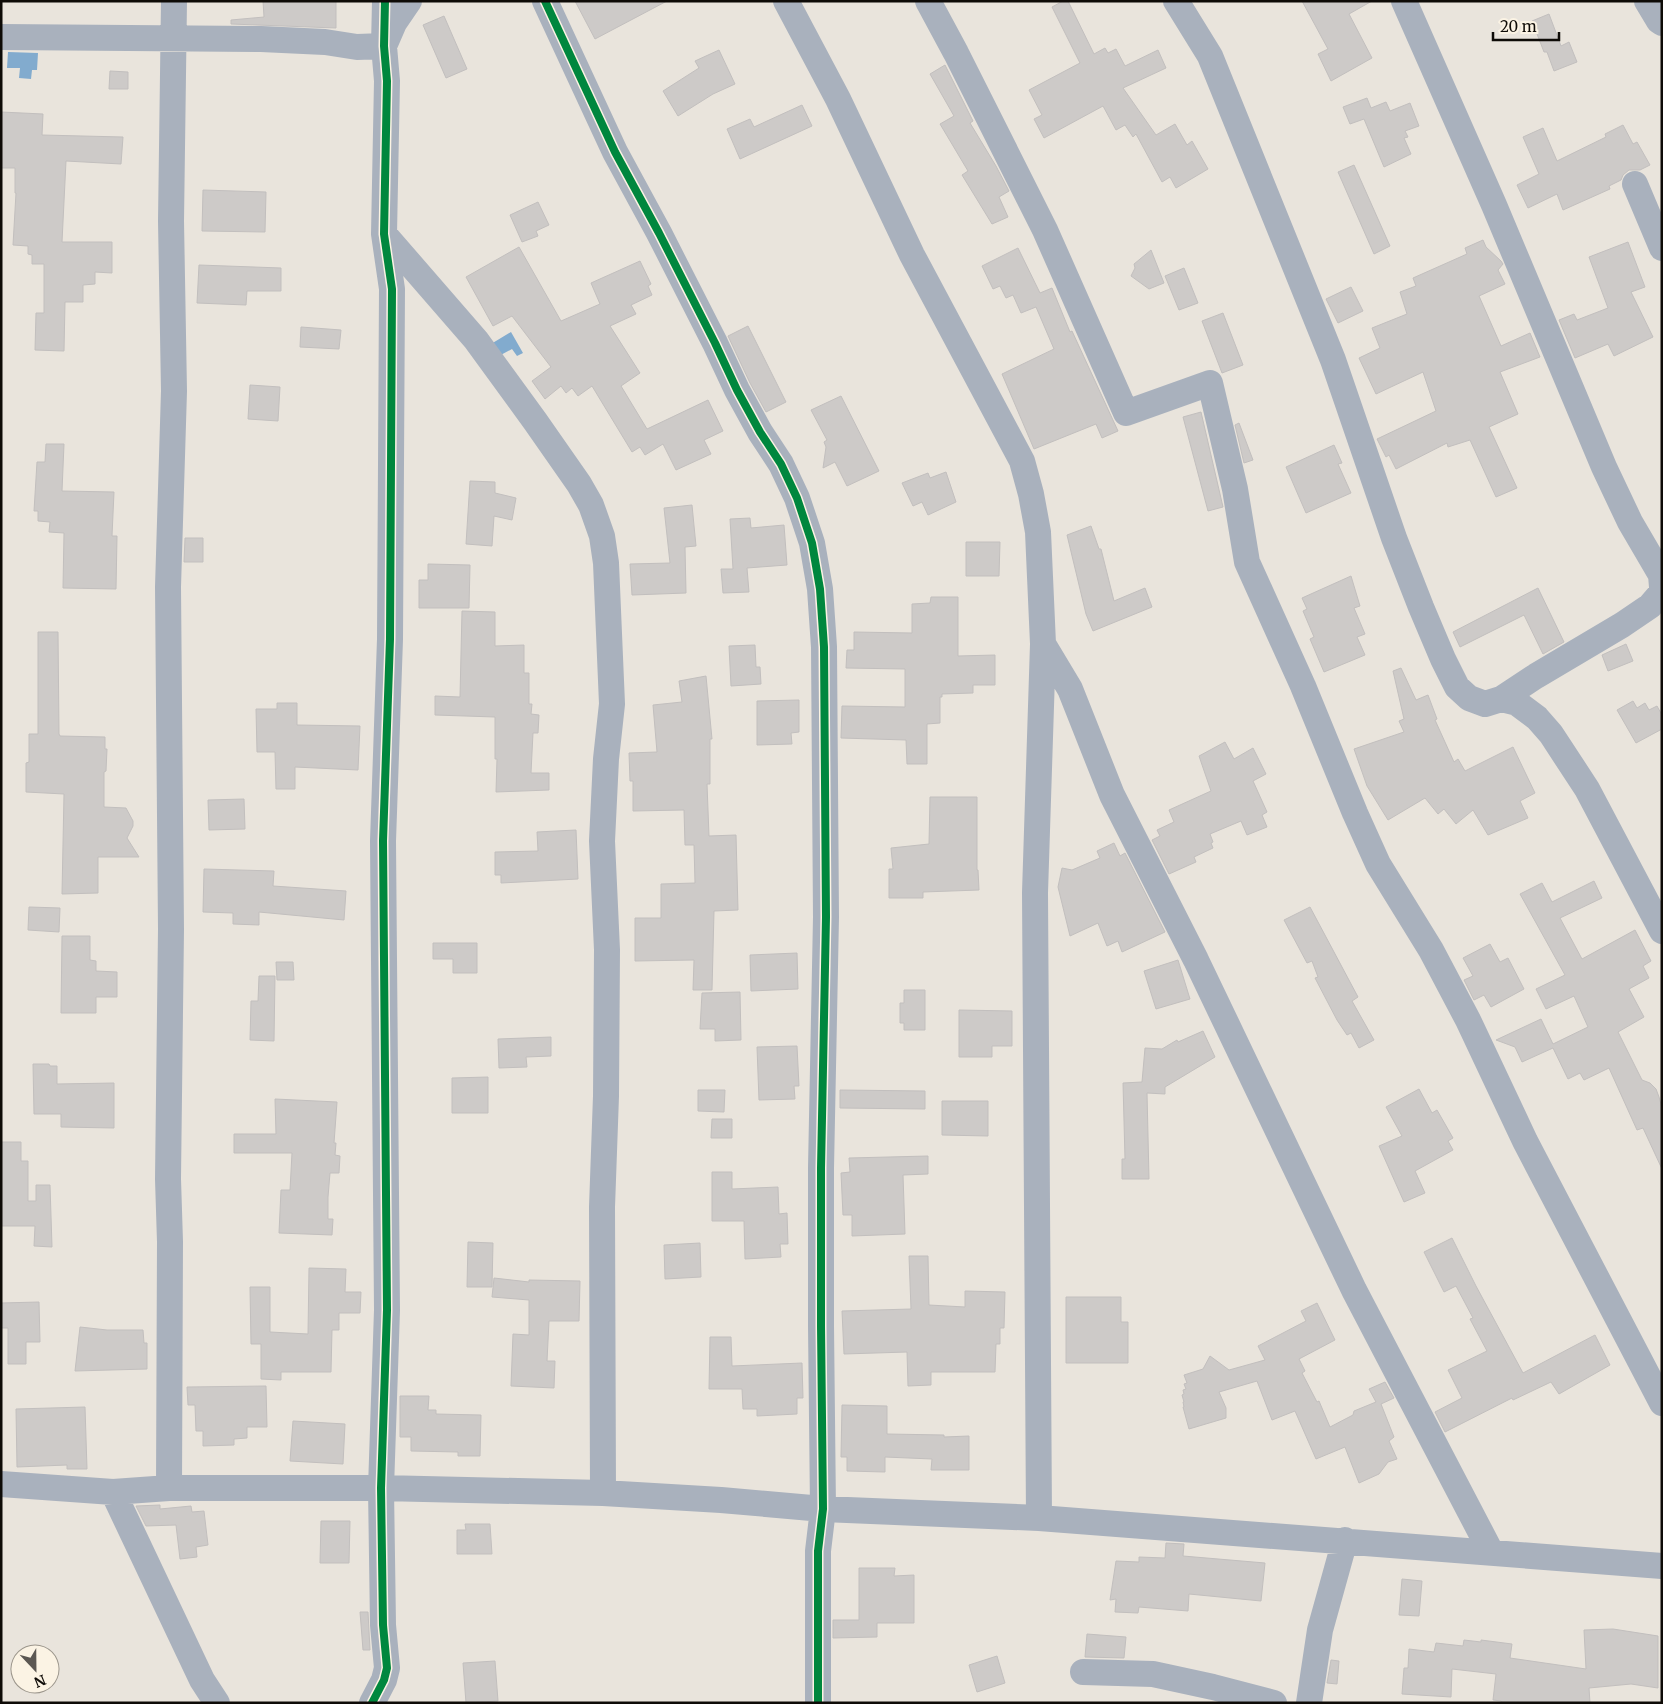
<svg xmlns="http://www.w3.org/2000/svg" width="1663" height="1704" viewBox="0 0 1663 1704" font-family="Merriweather,serif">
  <rect width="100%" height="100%" fill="#e9e4dc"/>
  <path fill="#82abce" d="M8,52l30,1 -1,17h-5l-1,9 -12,-1 1,-10h-13z
    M511,332l12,21 -6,3 -5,-7 -15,8 -6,-13z"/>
  <path fill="#cdcac8" stroke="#c2bfbe" d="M263,1h73v27l-105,-4v-4l33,-3z
    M575,1h92l-72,38z
    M1063,1h5l26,53 11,-6 3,5 8,-4 9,17 33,-16 8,18 -43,20 33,47 19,-11 12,21 5,-4 16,28 -32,19 -6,-11 -8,5 -26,-48 -3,3 -8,-12 -9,5 -13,-24 -59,32 -10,-19 8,-4 -13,-25 51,-27 -28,-56z
    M1302,1h70l-23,13 23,44 -41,23 -13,-27 10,-5z
    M1549,14l12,32 8,-4 8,20 -23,9 -7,-19h-3l-12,-31z
    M444,16l23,53 -21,9 -23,-53z
    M719,50l16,34 -22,10 -35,22 -15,-25 36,-23 -4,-7z
    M945,65l28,56 -3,2 26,43 13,25 -10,6 9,20 -16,7 -30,-49 6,-4 -28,-47 14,-8 -24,-42z
    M110,71l18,1v17h-19z
    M1367,98l4,10 15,-6 4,9 20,-8 9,23 -14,5 3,6 -4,1 7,16 -27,13 -20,-48 -14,5 -7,-17z
    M802,105l10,21 -72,33 -13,-30 23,-10 4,8z
    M1,112l42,2 -1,21 81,2 -2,27 -55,-3 -4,81h50v31l-17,-1v12l-12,1v17h-18l-1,49 -29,-1 1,-37h8v-49h-12v-9l-4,-1v-8l-15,-1 3,-52h-1v-25h-14z
    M1623,125l10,19 4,-2 13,23 -10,5h-11l-6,5 -2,5 -12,6 1,3 -47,21 -6,-16 -29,14 -11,-23 22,-11 -16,-37 20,-9 14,33 49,-24 -1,-3z
    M1354,165l36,81 -16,8 -36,-82z
    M203,190l63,2 -1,40 -63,-1z
    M538,202l11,23 -13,6 2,5 -16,6 -12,-27z
    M1483,240l3,7 15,14 2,3 -5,6 7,14 -26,12 22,50 29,-13 10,24 -40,15 18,42 -29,13 28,61 -21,9 -26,-57 -22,7 -1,-4 -51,26 -7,-14 -3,2 -9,-18 59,-28 -13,-39 -47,22 -17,-36 21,-10 -8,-20 35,-14 -7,-22 16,-6 -3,-8 54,-24 -2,-6z
    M1628,242l17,45 -14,5 22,45 -39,19 -6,-12 -33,14 -16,-38 15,-6 3,6 31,-12 -19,-51z
    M519,247l42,74 39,-17 -9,-21 49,-22 11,23 -3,2 4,9 -21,10 5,9 -26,12 30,47 -19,13 26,43 61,-29 15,31 -19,9 7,14 -35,16 -13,-26 -18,11 -5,-8 -8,5 -40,-66 -14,10 -6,-8 -6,5 -5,-7 -16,13 -13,-18 19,-14 -39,-51 -19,10 -27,-49z
    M1018,248l22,45 12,-5 18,44 2,-1 46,100 -16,7 -6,-14 -62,25 -32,-75 52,-25 -18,-42 -15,6 -8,-18 -7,3 -6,-12 -7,3 -11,-23z
    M1151,250l13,33 -15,6 -18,-13 4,-8 -1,-4z
    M199,265l82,3v23h-34l-1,14 -49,-2z
    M1184,268l14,35 -19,7 -14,-34z
    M1351,287l12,24 -25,12 -12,-24z
    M1223,313l20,52 -21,8 -20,-52z
    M748,326l38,76 -20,10 -16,-29 -22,-47z
    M301,327l40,3 -2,19 -39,-2z
    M250,385l30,2 -2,34 -30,-2z
    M841,396l38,75 -32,15 -12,-24 -12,6 3,-21 -2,-5 3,-2 -16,-30z
    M1201,412l22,95 -15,4 -25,-94z
    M1239,423l14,37 -9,3 -9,-38z
    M46,444h18l-2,47 52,1 -2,44h5l-1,53 -53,-1 1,-55 -15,-1 1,-10 -12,-1v-10h-4l3,-49h8z
    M1334,445l8,18 -4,1 13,29 -45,20 -20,-46z
    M946,472l10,30 -28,13 -6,-13 -9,4 -11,-23 26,-10 2,5z
    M470,481l25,1v11l21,5 -4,22 -18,-4 -2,30 -26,-2z
    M692,505l4,41 -11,1 1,46 -54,2 -2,-31 40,-1 -6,-55z
    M750,518l1,10 33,-3 3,40 -40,3 2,24 -26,1 -2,-24h12l-3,-50z
    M1091,526l8,23h2l13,52 31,-13 7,19 -59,24 -7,-17 -19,-79z
    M185,538h18v24h-19z
    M966,542h34l-1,34h-33z
    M428,564l42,1 -1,43h-50v-28h9z
    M1351,576l9,30 -6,2 11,26 -8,3 8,18 -41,17 -14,-33 4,-2 -11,-26 4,-2 -5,-11z
    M1538,588l26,54 -21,12 -19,-39 -64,32 -7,-15z
    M931,597h27v59l37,-1v30h-22v8l-31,1v3h-2v26l-13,1v40h-20l-1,-24 -65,-2 1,-32 63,1v-38l-59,-1 1,-18h7v-18l58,1v-29l18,-1z
    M462,611l33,1v34l29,-1v28h5v31h3l-1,10 8,1 -1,18h-5l-2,40h18v17l-53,2 1,-33h-2v-42l-60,-2v-19l25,1z
    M38,632h20l1,102 1,2 45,1v12h2l-1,22 -2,1v35l22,1 7,13v5l-6,12 12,19h-41v36l-36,1 2,-100 -38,-2v-29l3,-1v-28h9z
    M1626,644l7,17 -25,10 -6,-16z
    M755,645l1,22h4l1,17 -30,2 -2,-40z
    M1401,668l15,32 12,-5 9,24 -2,1 19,42 4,-3 7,12 48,-24 22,46 -15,8 8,17 -40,17 -15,-25 -17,14 -12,-15 -6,5 -13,-16 -37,22 -21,-34 -13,-37 50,-17 -5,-11 5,-2 -11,-48z
    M706,676l6,63h-2v45h-3l2,52 27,-1 2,75 -24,1 -2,79h-19l1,-30 -59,1v-43h26v-34l34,-1 -1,-38h-9l-1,-35 -51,1v-30h-3l-1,-28 28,-1 -4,-47 29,-3 -3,-21z
    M799,700v32l-8,1 1,11 -35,1v-44z
    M1633,701l4,7 8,-5 4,7 8,-4 5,9v14l-26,14 -19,-33z
    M277,703h20v22l63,1 -2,44 -63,-3v22h-19l-1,-37h-18l-1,-43h21z
    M1225,742l9,17 19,-11 13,26 -13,7 14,31 -5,3 5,12 -20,8 -6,-14 -31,13 3,8 -2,1 2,5 -19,9 2,5 -27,12 -17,-34 8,-4 -3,-6 17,-8 -5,-12 42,-19 -12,-35z
    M930,797h47v73h1l1,20 -56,2v6h-34v-29h4l-2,-21 38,-4z
    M244,799l1,30 -36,1 -1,-30z
    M576,830l2,49 -77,4v-8h-6v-23l43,-1 -1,-19z
    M1114,843l6,13 5,-3 40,79 -43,20 -4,-11 -11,5 -9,-23 -28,13 -12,-49 4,-19 10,2 28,-12 -3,-7z
    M204,869l70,2 -1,15 73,5 -2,29 -85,-8v13l-26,-1v-11l-30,-1z
    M1594,881l8,17 -42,20 22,41 53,-29 16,31 -8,5 6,12 -20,11 15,28 -26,15 24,48 8,3 6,6 3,8 3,11v61l-19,-41 -6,2 -28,-62 -25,12 -4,-7 -12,6 -15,-31 -31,14 -7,-15 -19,-7 45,-21 12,25 35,-17 -14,-31 -28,13 -10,-20 29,-14 -45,-81 22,-11 10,19z
    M29,907l31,1 -1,24 -31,-2z
    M1310,907l48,90 -6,4 22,39 -15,8 -8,-15 -4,2 -10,-15 -22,-42 3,-1 -6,-16 -5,2 -23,-43z
    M62,936h28v24l6,1v10l21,1v25h-21v16h-35z
    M433,943h44v30h-24v-14h-20z
    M1490,944l10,18 8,-4 16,31 -33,18 -7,-12 -10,5 -10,-20 9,-4 -10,-18z
    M797,953l1,36 -47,2 -1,-36z
    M1178,960l12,39 -34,10 -12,-38z
    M276,962h17l1,18h-17z
    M259,976h16l-1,65 -24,-1 1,-39h7z
    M904,990h21v40h-21v-7h-4v-20h4z
    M740,992l1,48 -26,1v-12h-15l2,-36z
    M959,1010l53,1v35h-20v11h-33z
    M1203,1031l12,26 -50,30v7l-18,-1 2,86h-27v-20h3l-2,-76 19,-1 3,-34 17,1 15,-9 1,2z
    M551,1037v19l-25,1 1,10 -28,1 -1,-29z
    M797,1046l2,40h-5l1,13 -36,1 -2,-53z
    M33,1064h16l1,2h7v18l57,-1v45l-53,-1v-13h-27z
    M488,1077v36h-36v-35z
    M1419,1089l13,24 5,-3 16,28 -5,3 5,9 -38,21 10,22 -21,9 -25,-56 23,-10 -16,-29z
    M698,1090h27l-1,22 -26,-1z
    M840,1090l85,1v18l-85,-1z
    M275,1099l62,3 -3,41h2l-1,12 5,1 -1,17h-9l-2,24v22h5l-1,16 -53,-2 2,-43h9l2,-37h-58v-19h42z
    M942,1101h46v35l-46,-1z
    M712,1119h20v19h-21z
    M1,1142h20v19h7v40h8v-16h14l2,62 -18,-1 1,-20h-34z
    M928,1156v18l-25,1 2,59 -53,2v-21h-9l-2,-42 9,-1 -1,-14z
    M712,1172h20v17l46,-2 1,27 8,-1 1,31h-8l1,13 -36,2 -1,-38h-32z
    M1452,1238l24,48 47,87 72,-38 15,30 -51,29 -8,-12 -38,18 -1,-2 -67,34 -10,-20 27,-14 -14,-28 39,-19 -17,-32 3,-1 -17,-32 -12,6 -20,-40z
    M468,1242l25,1 -1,44h-25z
    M700,1243l1,34 -36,2 -1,-34z
    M909,1256h19l1,49 36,2v-16l40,1 -1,36h-4v16h-4l-1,28h-64v13l-23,1 -1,-34 -63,2 -2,-43 69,-2z
    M309,1268l37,1 -1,23h16l-1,21h-21v17h-7l-1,42h-50v8l-20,-1v-35h-10l-1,-57h20v45l38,2z
    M494,1278l35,4v-2l51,1 -1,40h-30l-2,40h8l-1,27 -43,-2 2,-52 16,1v-35l-37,-3z
    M1066,1297h55v25h7v41h-62z
    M39,1302l1,40h-14v22h-18v-36h-7v-25z
    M1317,1303l18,37 -36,19 6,12 -3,2 15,29 2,-1 11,26 23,-12 1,-4 22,-9 -7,-13 16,-7 9,16 -13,6 13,33 -5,4 8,18 -9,3 -9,12 -20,9 -14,-36 -29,12 -21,-48 -23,9 -15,-39 -38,11 7,16v10l-37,11 -6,-22h1l-1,-5h1l-2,-7 2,-1 -1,-4 3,-1 -2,-5 3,-1 -3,-8 19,-6 7,-13 19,14 36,-10 -7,-14 48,-25 -5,-10z
    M80,1327l27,3h36l1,13h3v26l-72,2z
    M710,1337h21l1,29 70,-3 1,35h-6v16l-40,2v-7h-14l-1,-20h-33z
    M266,1386l1,41h-20v11l-13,1v6l-31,1v-15h-7l-1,-26h-7l-1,-18z
    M400,1396h29l-1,14h8v4l45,1 -1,41h-22v-4l-47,-1v-14h-11z
    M842,1405l45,1v28l57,1v2l25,-1v34h-38l1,-11 -47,-2v15l-38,-1v-14h-6z
    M85,1407l2,62h-20v-4l-50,2 -1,-58z
    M293,1421l52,3 -2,40 -53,-3z
    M160,1505v4l31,-3 1,6 12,-1 4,34 -12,2 1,10 -17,2 -4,-34 -30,1 -10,-20z
    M321,1521h29l-1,42h-29z
    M465,1524h25l2,30h-35v-24h9z
    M1166,1543l18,1 -1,12 82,7 -4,38 -72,-7 -1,17 -49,-4 -1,6 -23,-1 1,-13 -6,1 6,-39 23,1v-5l26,1z
    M859,1568h36l-1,8 20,-1v48h-37v14l-44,1v-18h26z
    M1402,1579l20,2 -3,35 -20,-1z
    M360,1612h8l2,38h-7z
    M1613,1629l45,7v52l-27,-4 -42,4 1,15h-88l-1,-2 -8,-1 3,-26 -44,-5 -1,28 -49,-3 2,-26h4l1,-19 25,3 2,-9 27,3 1,-6 17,2v-2l31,4 -2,14 76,11 -2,-39z
    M1087,1634l39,3 -2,21 -39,-1z
    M997,1656l8,27 -28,9 -8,-27z
    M1331,1660l8,1 -2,23 -10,-1z
    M495,1661l3,40 -32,2 -3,-40z"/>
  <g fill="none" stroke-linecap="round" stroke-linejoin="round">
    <path stroke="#a9b1bd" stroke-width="26" d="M545,1l70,151 44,81 56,110 22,47 23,42 21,32 16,34 15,45 8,46 4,58 2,270 -5,251v158l2,183 -5,42v152
      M786,1l52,98 74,156 110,206 9,33 7,38 5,112 -8,249 4,625
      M928,1l28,52 89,177 81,183 84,-30 25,106 12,73 56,124 52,127 23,51 53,86 37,70 57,121 137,262
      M1176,1l34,55 123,304 61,178 27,69 22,52 14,28 12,11 16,6 16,-5 35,-23 86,-51 28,-19 12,-14
      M1404,1l90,204 110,262 26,55 31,53 1,12
      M1647,1l12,20 3,2
      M1,37l260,2 64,3 32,5 27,-1 10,-23 15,-22
      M1635,184l27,64
      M384,234l92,106 59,81 44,63 12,21 11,31 4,27 6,141 -6,55 -4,82 5,109 -1,146 -4,111 1,286
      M1043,644l27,45 42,106 84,165 158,330 137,262
      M1501,699l16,4 20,15 14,16 36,55 75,142
      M1,1484l112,8 56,-4h212l222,5 118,7 102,9 216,9 623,48
      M169,1488l1,-246 -2,-63 3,-250 -3,-342 6,-196 -3,-170 3,-220
      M113,1492l89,188 15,23
      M1083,1672l70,2 60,13 61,16
      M372,1703l12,-23 3,-12 -4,-43 -2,-137 6,-178 -4,-469 7,-202 2,-350 -8,-55 3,-153 -3,-35 1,-45
      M1309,1703l11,-73 25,-90"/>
    <defs>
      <path id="cycleway" d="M545,1l70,151 44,81 56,110 22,47 23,42 21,32 16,34 15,45 8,46 4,58 2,270 -5,251v158l2,183 -5,42v152
        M372,1703l12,-23 3,-12 -4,-43 -2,-137 6,-178 -4,-469 7,-202 2,-350 -8,-55 3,-153 -3,-35 1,-45"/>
    </defs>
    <use href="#cycleway" stroke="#fbf3e4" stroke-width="11"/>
    <use href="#cycleway" stroke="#00873e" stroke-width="8"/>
  </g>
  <rect width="1663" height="1704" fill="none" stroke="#0e0b07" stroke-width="5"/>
  <g transform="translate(35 1669) rotate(158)"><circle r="24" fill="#fbf3e4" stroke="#9c968c"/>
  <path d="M0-4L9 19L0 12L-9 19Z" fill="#5b5752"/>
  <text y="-8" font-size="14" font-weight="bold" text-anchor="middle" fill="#0e0b07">N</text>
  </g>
  <path d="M1493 32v8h66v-8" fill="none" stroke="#0e0b07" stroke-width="2.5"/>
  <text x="1500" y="32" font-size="15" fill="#0e0b07" stroke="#fbf3e4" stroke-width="4" paint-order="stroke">20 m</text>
</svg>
